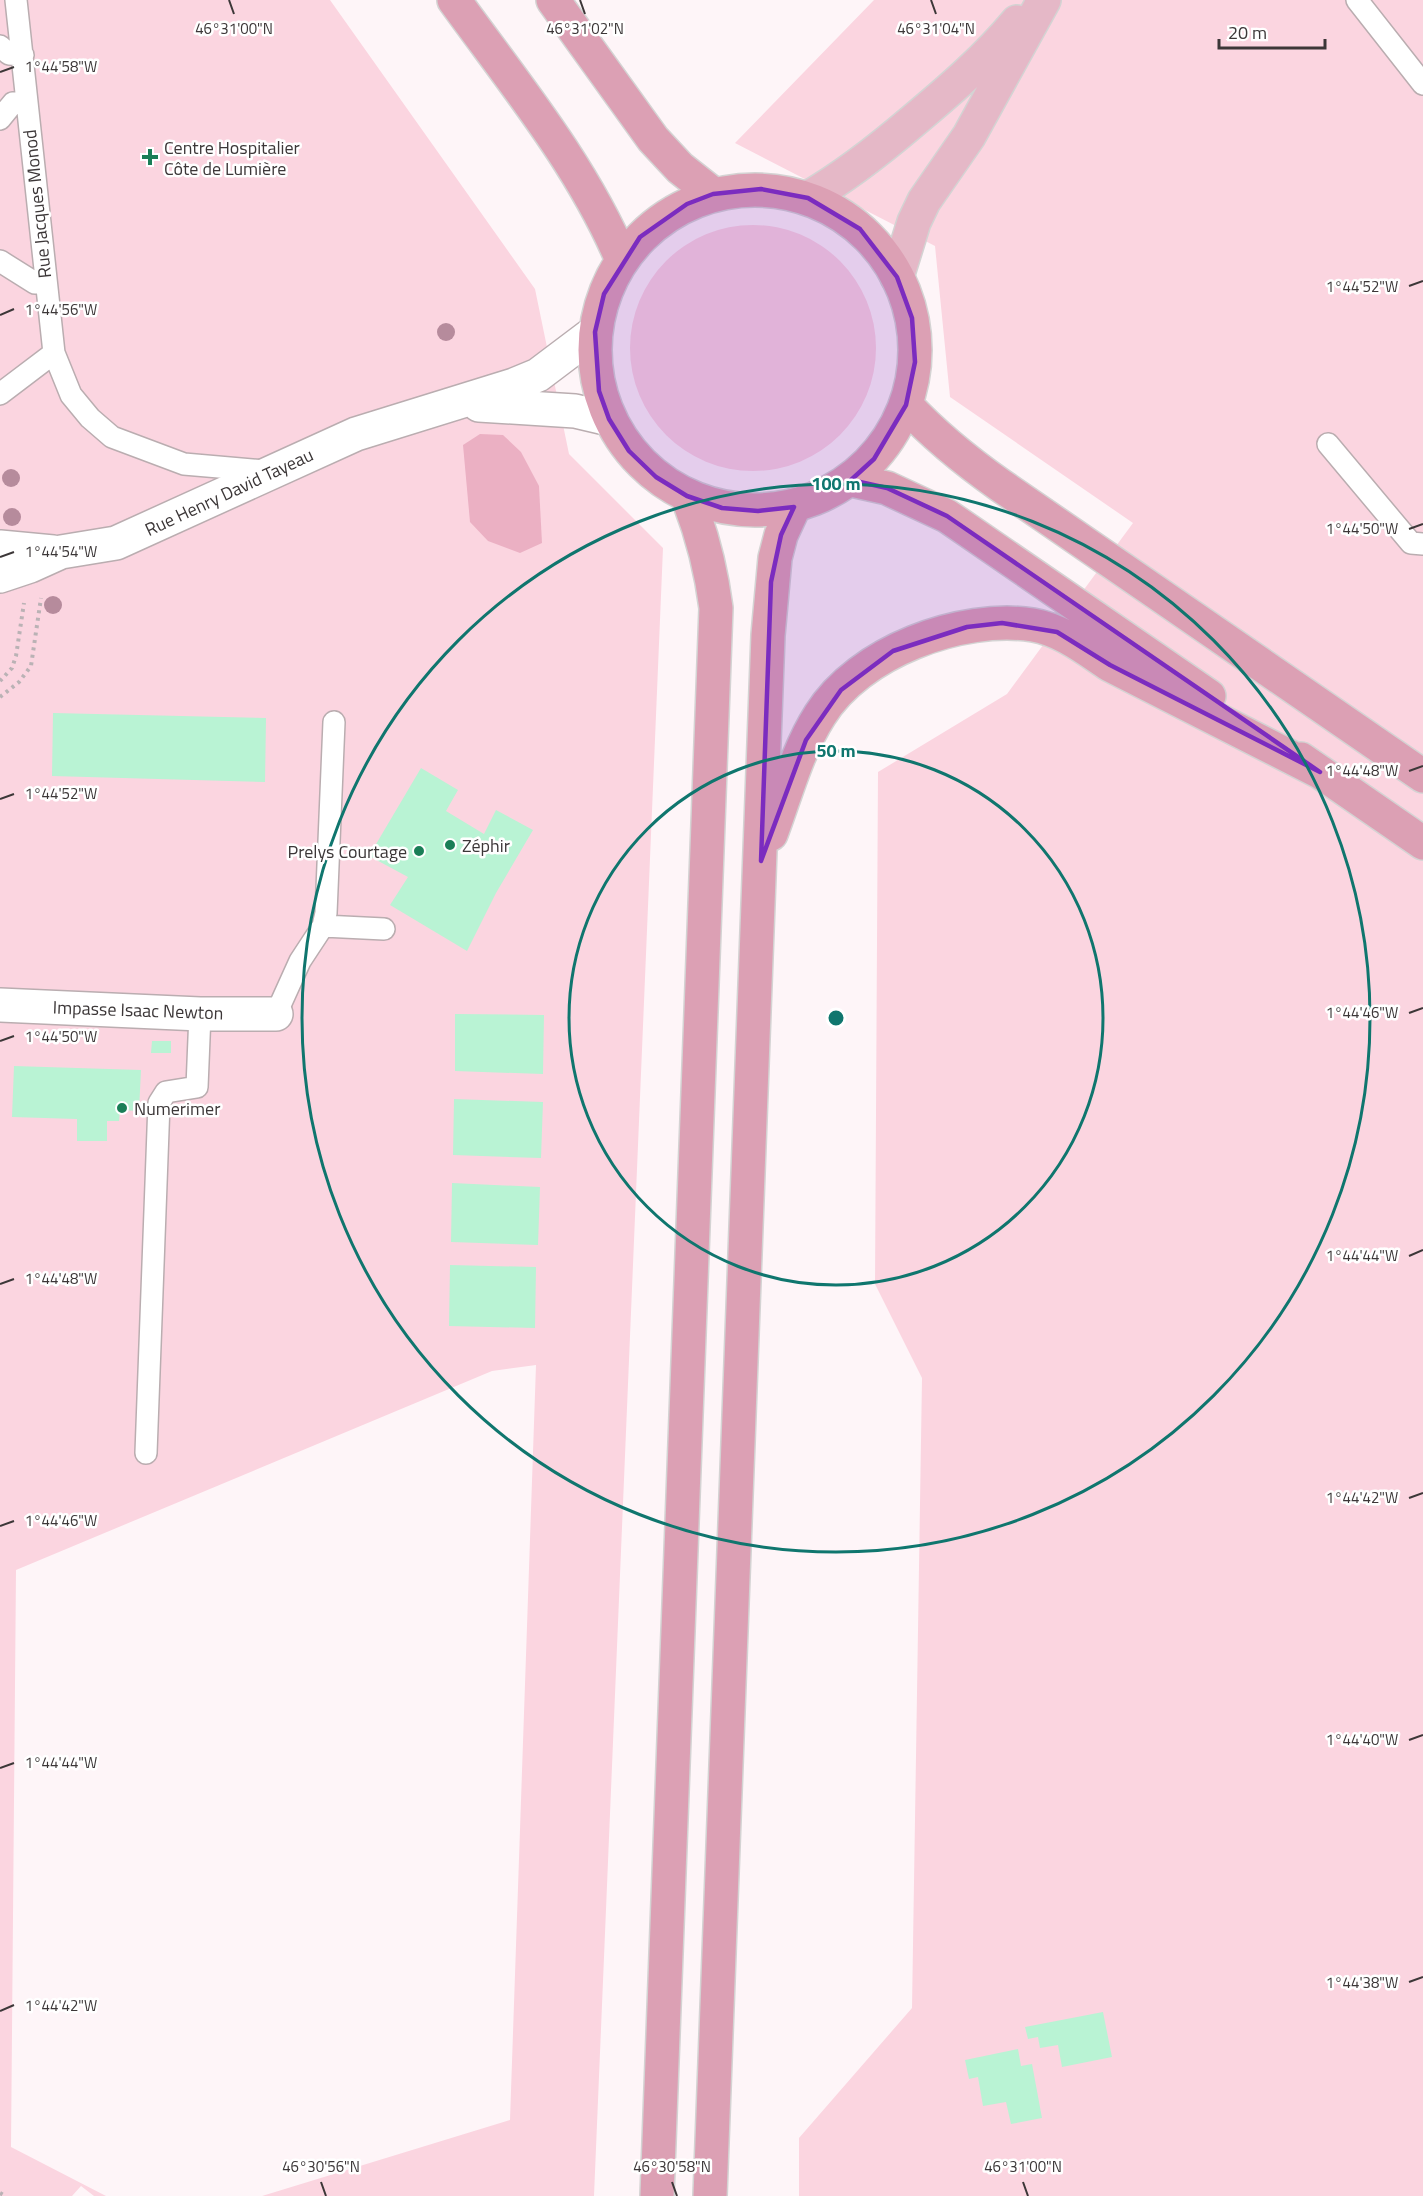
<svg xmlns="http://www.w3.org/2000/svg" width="1423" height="2196" viewBox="0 0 1423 2196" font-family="'Titillium Web',sans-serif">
  <rect width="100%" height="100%" fill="#fef5f8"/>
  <path fill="#fbd5e0" d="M0,0h330l205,289 34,165 94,94 -69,1648h-332l248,-76 26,-755 -44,6 -476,199 -5,577 95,49h-12l-13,-10 -9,10h-72z
    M874,0h549v2196h-624v-58l113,-130 10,-630 -47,-94 3,-512 129,-78 126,-171 -183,-126 -15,-151 -200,-103z
    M630 348a123 123 0 1 1 246 0a123 123 0 1 1-246 0Z"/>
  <path fill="#ebb0c3" d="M480,434l23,1 18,17 18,34 3,57 -22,10 -32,-12 -18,-19 -7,-77z"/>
  <path fill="#b9f3d4" d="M53,713l213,5 -1,64 -213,-6z
    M421,768l37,22 -12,21 38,23 12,-24 37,20 -37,63 -29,58 -77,-46 18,-28 -39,-21z
    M455,1014l89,1 -1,59 -88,-3z
    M152,1041h19v12h-20z
    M14,1066l127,4 -2,41 -19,-1 -1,11h-12v20h-30v-22l-65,-2z
    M454,1099l89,3 -2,56 -88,-3z
    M452,1183l88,4 -2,58 -87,-3z
    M450,1265l86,2 -1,61 -86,-2z
    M1103,2012l9,45 -50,10 -4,-22 -18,3 -2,-11 -10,2 -3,-12z
    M1018,2049l3,17 11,-2 10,54 -31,6 -5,-22 -23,4 -5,-29 -9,2 -4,-19z"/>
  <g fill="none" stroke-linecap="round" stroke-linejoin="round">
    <defs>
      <path id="service" d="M16,0l38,353 17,42 19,23 22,19 72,27 80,7
        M1357,0l66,84
        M0,46l9,8 14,1
        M0,119l13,-16 13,-1
        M0,261l35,22h11
        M0,394l54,-41
        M1328,444l83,99 12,1
        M323,926l61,3
        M276,1014l24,-53 23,-35 3,-13 8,-191
        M146,1453l13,-350 7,-11 31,-5 3,-73"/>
      <path id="minor" d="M479,405l96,6 34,8
        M0,547l53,5
        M0,576l30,-10 31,-14 55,-9 240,-109 158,-49 24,-10 57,-43
        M0,1005l200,9h76"/>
      <path id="primary" d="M808,198c38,-22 71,-48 105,-77 37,-31 73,-62 104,-99
        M897,277l17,-55 10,-21 45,-65 75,-136"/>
      <path id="trunk" d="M454,0c60,83 128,165 168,260
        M553,0l100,139 27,29 33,26
        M595 350a160 160 0 1 1 320 0a160 160 0 1 1-320 0Z
        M906,405c29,31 60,56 94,80l423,291
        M851,480l36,8 60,28 262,180
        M1301,759l122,84
        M771,834c15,-40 26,-83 49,-119 39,-63 141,-101 213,-90 29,5 53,24 77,40l210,107
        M657,2196l59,-1588c-5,-39 -14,-75 -29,-112
        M710,2196l58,-1561 7,-77 6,-23 13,-28"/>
    </defs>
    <use href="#service" stroke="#baadb0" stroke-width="24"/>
    <use href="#minor" stroke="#baadb0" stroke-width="36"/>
    <use href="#primary" stroke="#d4d3d3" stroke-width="36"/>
    <use href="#trunk" stroke="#d4d3d3" stroke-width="36"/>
    <path stroke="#bab2b5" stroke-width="4" stroke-dasharray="3 4.5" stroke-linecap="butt" d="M0,681l12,-13 4,-12 8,-53
      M0,697l19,-15 12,-16 10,-68
      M0,2193l5,3"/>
    <use href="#service" stroke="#fff" stroke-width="21"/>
    <use href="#minor" stroke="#fff" stroke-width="33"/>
    <use href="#primary" stroke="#e5b8c7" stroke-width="33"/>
    <use href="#trunk" stroke="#dca0b4" stroke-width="33"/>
  </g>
  <g fill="#b68b9c">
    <circle cx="446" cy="332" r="9"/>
    <circle cx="11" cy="478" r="9"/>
    <circle cx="12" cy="517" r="9"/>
    <circle cx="53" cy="605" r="9"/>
  </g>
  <path fill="#7b2cbf" fill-opacity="0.2" stroke="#7b2cbf" stroke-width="4.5" stroke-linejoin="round" d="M761,189l47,9 52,31 37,48 15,41 3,44 -9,43 -32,54 -23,21 36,8 60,28 373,256 -210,-107 -53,-33 -55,-9 -35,4 -74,24 -52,39 -35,50 -45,121 10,-279 10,-47 13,-28 -36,4 -36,-3 -35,-12 -31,-19 -27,-26 -20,-32 -10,-28 -4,-59 9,-38 36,-57 47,-33 26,-10z"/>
  <path fill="none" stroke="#3c3738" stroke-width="2" d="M229,0l5,14M580,0l5,14M931,0l5,14M0,72l14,-5M1409,286l14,-5M0,315l14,-6M1409,529l14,-5M0,557l14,-5M1409,771l14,-5M0,799l14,-5M1409,1013l14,-5M0,1041l14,-5M1409,1256l14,-6M0,1284l14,-5M1409,1498l14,-5M0,1526l14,-5M1409,1740l14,-5M0,1768l14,-5M1409,1982l14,-5M0,2011l14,-6M321,2182l5,14M672,2182l5,14M1023,2182l5,14"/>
  <g fill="none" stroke="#0f766e" stroke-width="3">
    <circle cx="836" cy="1018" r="267"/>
    <circle cx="836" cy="1018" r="534"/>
  </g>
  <g fill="#1a7e57" stroke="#fff" stroke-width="2">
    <path d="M147 148h6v6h6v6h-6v6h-6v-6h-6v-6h6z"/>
    <circle cx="450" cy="845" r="6"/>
    <circle cx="419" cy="851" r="6"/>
    <circle cx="122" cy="1108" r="6"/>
  </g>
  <g text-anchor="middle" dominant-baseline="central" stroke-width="5" stroke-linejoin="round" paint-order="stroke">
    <g font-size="18" fill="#3c3738" stroke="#fff" text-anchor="start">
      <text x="164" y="147">Centre Hospitalier<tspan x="164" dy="21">Côte de Lumière</tspan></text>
      <text x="462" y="845">Zéphir</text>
      <text x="407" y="851" text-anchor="end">Prelys Courtage</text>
      <text x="134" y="1108">Numerimer</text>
    </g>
    <g font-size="18" fill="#3c3738" stroke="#fff">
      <text transform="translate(37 204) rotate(-96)">Rue Jacques Monod</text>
      <text transform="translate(229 492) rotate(-25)">Rue Henry David Tayeau</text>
      <text transform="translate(138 1010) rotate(2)">Impasse Isaac Newton</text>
    </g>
  </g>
  <g font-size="15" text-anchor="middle" fill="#3c3738" stroke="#fff" stroke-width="5" stroke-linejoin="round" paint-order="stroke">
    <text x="234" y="34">46°31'00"N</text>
    <text x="585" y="34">46°31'02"N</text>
    <text x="936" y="34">46°31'04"N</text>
    <text x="61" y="72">1°44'58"W</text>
    <text x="1362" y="292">1°44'52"W</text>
    <text x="61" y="315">1°44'56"W</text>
    <text x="1362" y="534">1°44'50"W</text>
    <text x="61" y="557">1°44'54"W</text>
    <text x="1362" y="776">1°44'48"W</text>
    <text x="61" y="799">1°44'52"W</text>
    <text x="1362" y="1018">1°44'46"W</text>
    <text x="61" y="1042">1°44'50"W</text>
    <text x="1362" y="1261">1°44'44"W</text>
    <text x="61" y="1284">1°44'48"W</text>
    <text x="1362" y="1503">1°44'42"W</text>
    <text x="61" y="1526">1°44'46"W</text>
    <text x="1362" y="1745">1°44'40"W</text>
    <text x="61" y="1768">1°44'44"W</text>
    <text x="1362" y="1988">1°44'38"W</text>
    <text x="61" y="2011">1°44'42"W</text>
    <text x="321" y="2172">46°30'56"N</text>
    <text x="672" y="2172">46°30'58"N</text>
    <text x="1023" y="2172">46°31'00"N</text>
  </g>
  <circle cx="836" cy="1018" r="9" fill="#0f766e" stroke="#fff" stroke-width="3"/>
  <g font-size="18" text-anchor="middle" font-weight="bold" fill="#0f766e" stroke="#fff" stroke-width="5" stroke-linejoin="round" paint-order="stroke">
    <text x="836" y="490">100 m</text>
    <text x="836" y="757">50 m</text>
  </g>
  <path d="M1219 39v9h106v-9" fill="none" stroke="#3c3738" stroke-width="3"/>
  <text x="1228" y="39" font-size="18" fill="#3c3738" stroke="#ffffff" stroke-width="4.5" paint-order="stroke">20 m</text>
</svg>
